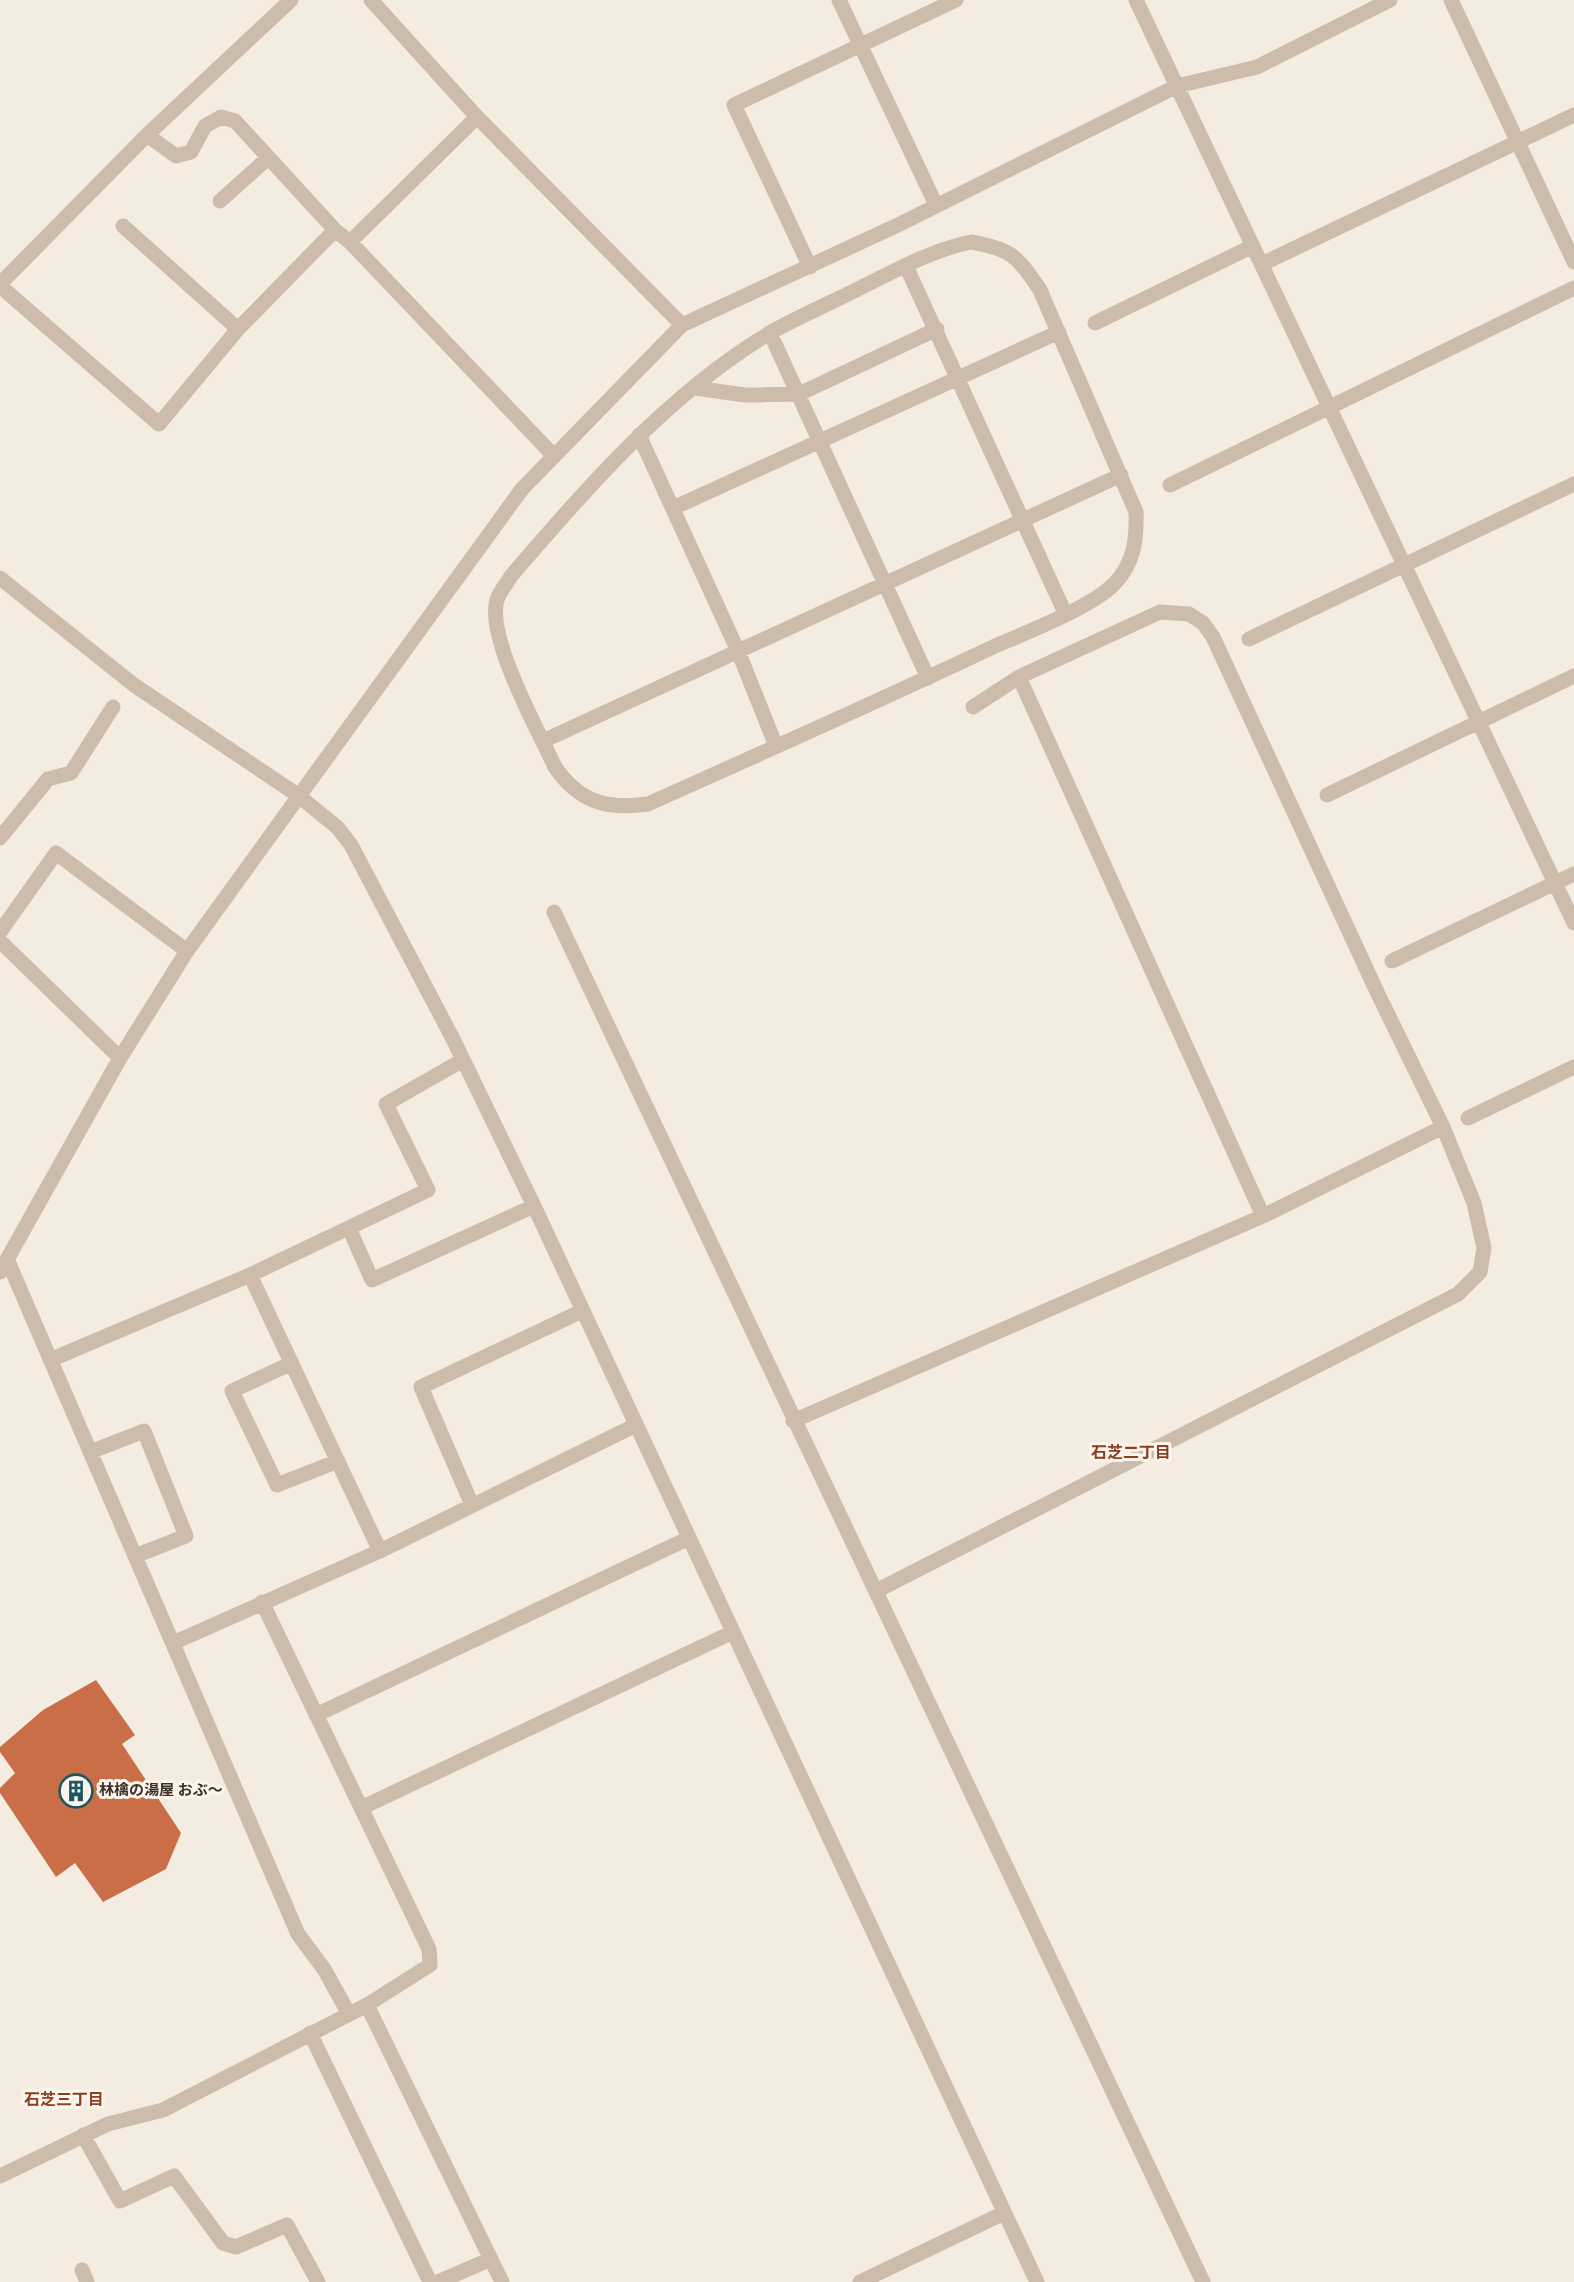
<svg xmlns="http://www.w3.org/2000/svg" width="1574" height="2282" viewBox="0 0 1574 2282" font-family="Overpass,'Noto Sans JP',sans-serif">
  <rect width="100%" height="100%" fill="#f4ece0"/>
  <path fill="#ca6e48" d="M96,1680l39,55 -13,9 59,89 -15,36 -63,33 -28,-39 -19,14 -56,-84v-5l15,-15 -15,-21v-5l43,-37z"/>
  <g fill="none" stroke-linecap="round" stroke-linejoin="round">
    <path stroke="#cdbcab" stroke-width="15" d="M371,0l106,117 205,208
      M839,0l97,205
      M1136,0l438,923
      M1451,0l123,262
      M147,135l29,21 15,-4 14,-26 16,-9 14,4 100,109
      M220,201l48,-43
      M123,226l115,103
      M350,242l127,-125
      M971,242c41,7 47,15 69,48l96,222c1,27 -2,52 -22,72 -22,23 -89,49 -121,63 -114,54 -229,105 -345,157 -41,6 -69,-2 -93,-37 -17,-37 -69,-130 -58,-167 2,-8 10,-16 14,-24 77,-89 156,-181 257,-242 29,-17 61,-30 90,-45 37,-18 73,-39 113,-47z
      M1262,264l312,-149
      M906,266l159,347
      M810,267l-76,-162 222,-105
      M0,284l147,-149 144,-135
      M0,286l159,138 79,-95 97,-99 15,12 204,214
      M1095,323l158,-77
      M770,333l158,345
      M695,388l50,7 54,-1 138,-65
      M639,435l99,216 38,95
      M1170,485l404,-197
      M673,508l386,-176
      M0,578l134,107 165,111 39,32 13,17 102,194 81,167 503,1076
      M1249,639l325,-155
      M1019,677l244,539
      M543,741l578,-266
      M1327,795l247,-119
      M0,838l48,-59 23,-6 42,-66
      M554,912l649,1370
      M0,932l56,-79 131,98
      M0,941l120,117
      M1392,961l182,-87
      M1468,1118l106,-51
      M349,1228l23,52 162,-74
      M7,1259l291,675 26,35 25,45
      M0,1272l120,-214 67,-107 112,-155 223,-307 160,-164 218,-101 277,-138 80,-19 133,-67
      M250,1275l130,276
      M50,1360l200,-85 178,-85 -42,-86 77,-44
      M292,1363l-60,28 45,94 61,-24
      M793,1421l470,-205 180,-89
      M90,1452l54,-21 42,105 -51,20
      M472,1505l-51,-118 161,-76
      M876,1591l582,-297 22,-22 4,-24 -10,-45 -31,-76 -65,-133 -165,-357 -10,-14 -14,-9 -29,-2 -141,65 -46,30
      M173,1643l207,-92 256,-126
      M316,1715l373,-177
      M361,1808l372,-176
      M367,2005l135,277
      M310,2033l120,249
      M83,2135l37,66 54,-25 49,67 13,4 51,-22 31,57
      M0,2176l108,-52 55,-14 204,-105 63,-40 -1,-16 -167,-347
      M82,2270l5,12
      M438,2282l53,-23
      M860,2282l144,-69"/>
  </g>
  <defs>
    <symbol id="building-ring" viewBox="-11 -11 22 22"><circle r="9.5" fill="#fbf5ed" stroke="#1e575e" stroke-width="1.5"/><path d="M-4-6H4V6H1V3H-1V6H-4ZM-2.5-4.3h1.7v1.8h-1.7ZM.8-4.3h1.7v1.8H.8ZM-2.5-1h1.7V.8h-1.7ZM.8-1h1.7V.8H.8Z" fill="#1e575e"/></symbol>
  </defs>
  <g fill-rule="evenodd">
    <use href="#building-ring" x="57" y="1772" width="38" height="38"/>
  </g>
  <g text-anchor="middle" dominant-baseline="central" stroke-width="6" stroke-linejoin="round" paint-order="stroke">
    <g font-size="15" font-weight="bold" fill="#3b302a" stroke="#fbf5ed" text-anchor="start">
      <text x="99" y="1791">林檎の湯屋 おぶ～</text>
    </g>
    <g font-size="16" font-weight="bold" fill="#8d3f20" stroke="#fbf5ed">
      <text x="1131" y="1454">石芝二丁目</text>
      <text x="64" y="2101">石芝三丁目</text>
    </g>
  </g>
</svg>
